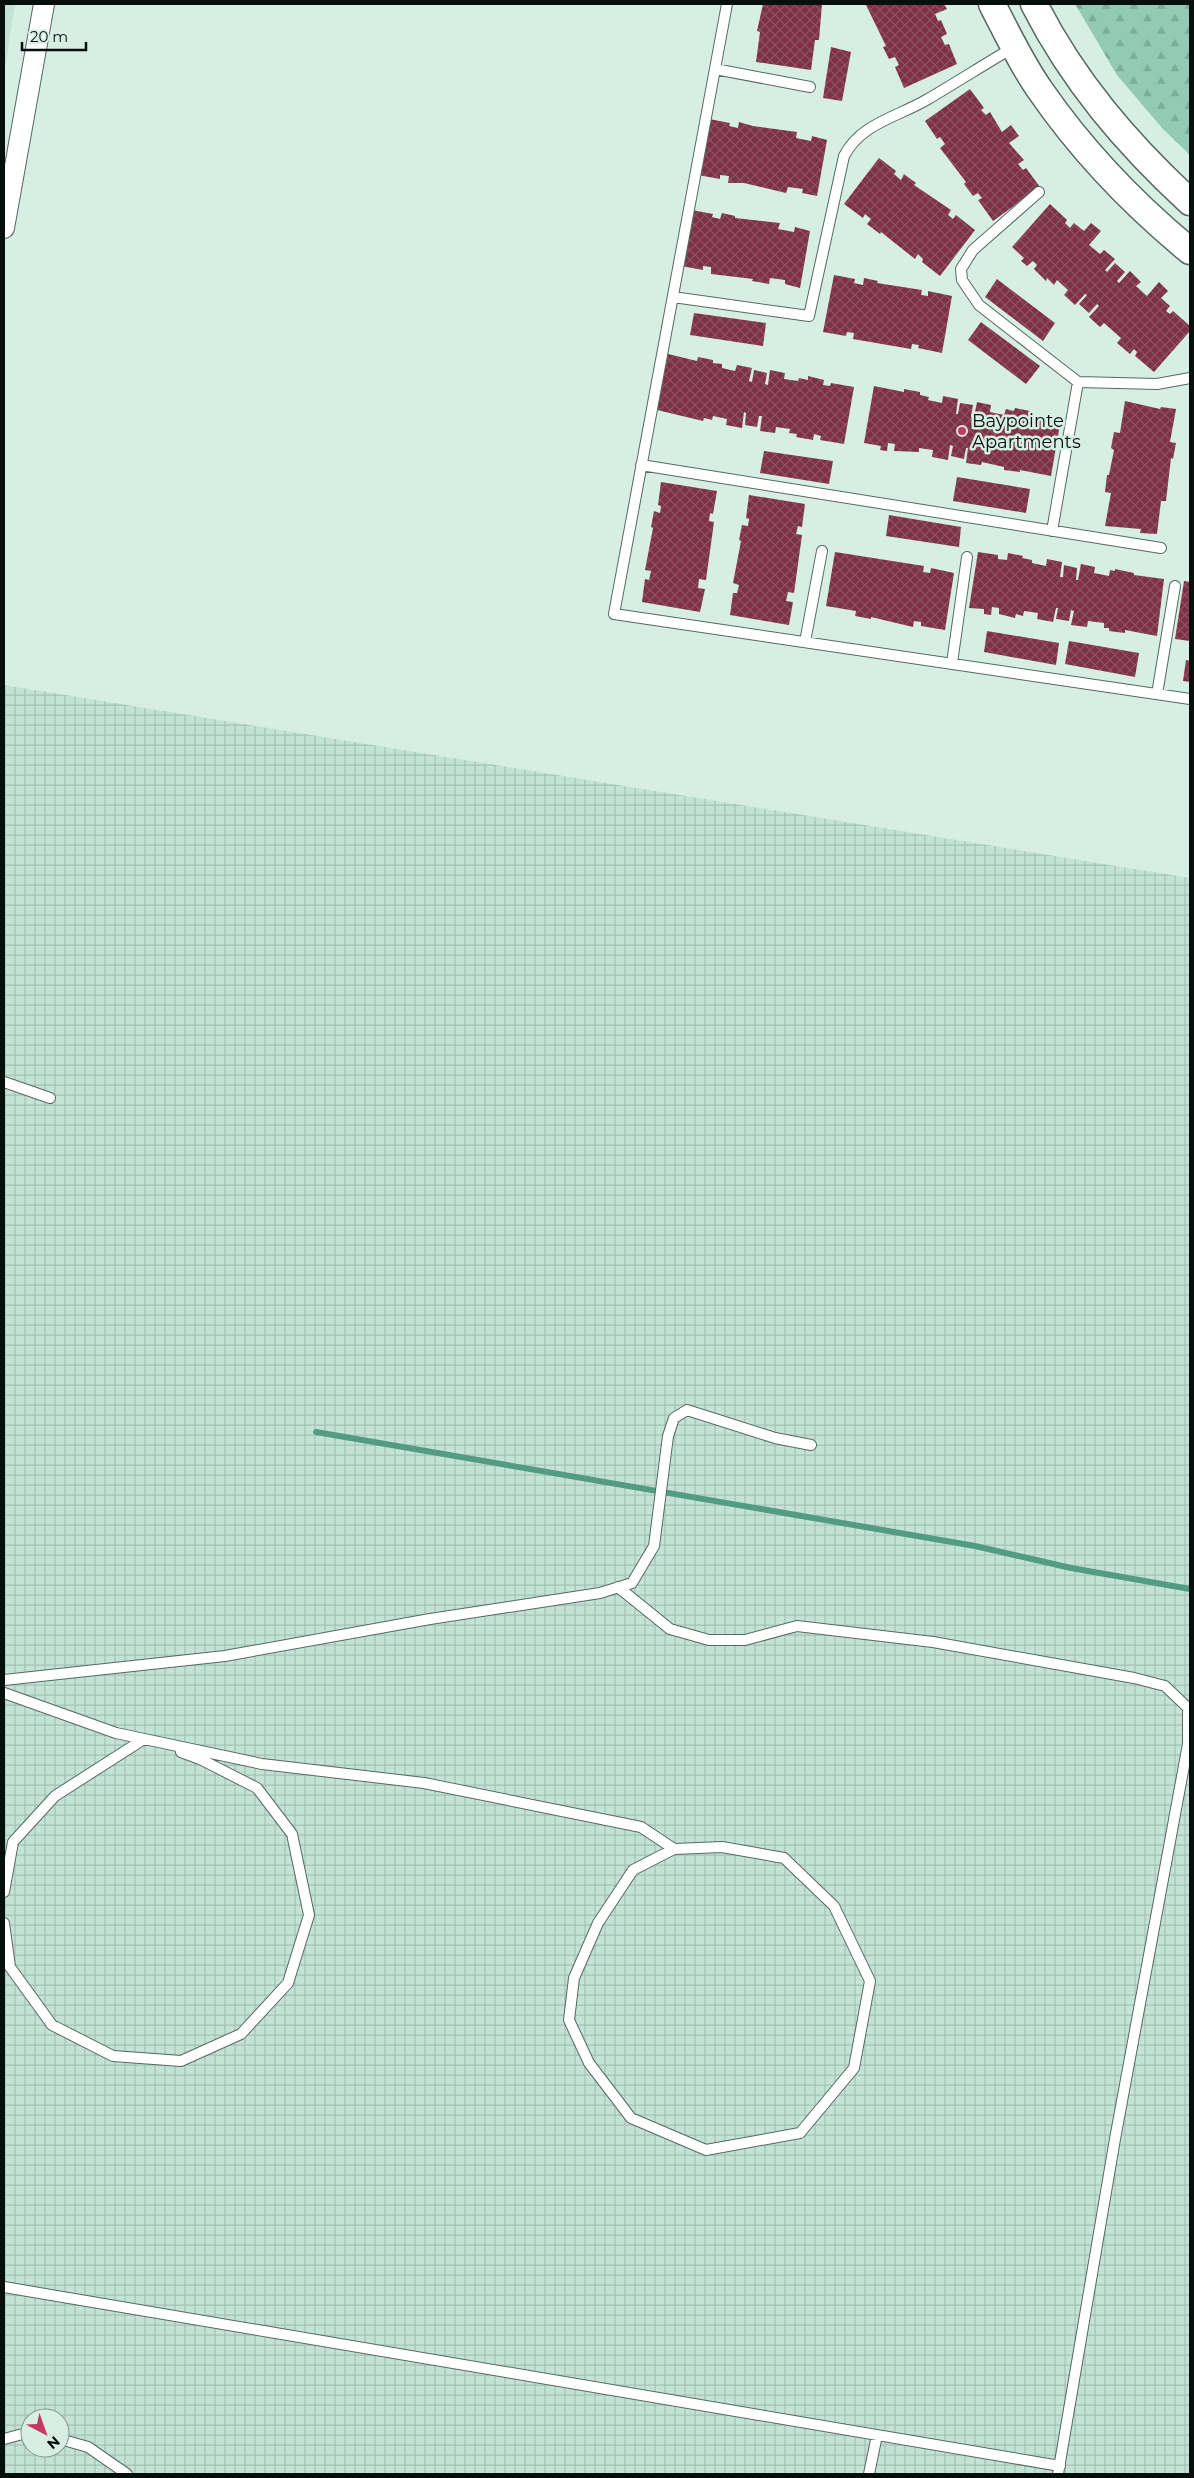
<svg xmlns="http://www.w3.org/2000/svg" width="1194" height="2478" viewBox="0 0 1194 2478" font-family="Montserrat,sans-serif">
  <defs>
    <pattern id="industrial-grid" width="8" height="8" patternUnits="userSpaceOnUse" patternTransform="scale(1.25)"><rect width="8" height="8" fill="#c4e3d7"/><path d="M0 4h8M4 0v8" fill="none" stroke="#a7c2b7"/></pattern>
    <pattern id="forest-firs" width="22" height="20" patternUnits="userSpaceOnUse" patternTransform="scale(1.25)"><rect width="22" height="20" fill="#92cab5"/><path d="M5 1l3.5 6h-7zM16 11l3.5 6h-7z" fill="#7cac9a"/></pattern>
    <pattern id="building-cross-hatch" width="8" height="8" patternUnits="userSpaceOnUse" patternTransform="scale(1.25)"><rect width="8" height="8" fill="#7e3146"/><path d="M0 0l8 8M0 8l8-8" fill="none" stroke="#8c5262"/></pattern>
  </defs>
  <rect width="100%" height="100%" fill="#d7eee5"/>
  <path fill="#c4e3d7" d="M4,4h11l-11,71z"/>
  <path fill="url(#industrial-grid)" fill-rule="evenodd" d="M4,685l1186,193v1596h-1186zM30,2418h30v30h-30z"/>
  <path fill="url(#forest-firs)" d="M1075,4h115v151l-28,-27 -45,-53z"/>
  <g fill="none" stroke-linecap="round" stroke-linejoin="round">
    <path stroke="#539c84" stroke-width="6" d="M316,1432l659,114 96,22 119,21"/>
  </g>
  <path fill="url(#building-cross-hatch)" d="M763,4h59l-3,36h-4l-4,30 -55,-8 4,-30 -3,-1z
    M869,4h75l3,5 -12,5 3,7 3,-1 6,14 -6,3 4,8 4,-1 8,20 -53,24 -9,-21 4,-2 -4,-8 -6,2 -6,-12 3,-1 -20,-41z
    M831,47l20,5 -9,49 -19,-3z
    M970,89l14,19 -3,2 5,5 4,-3 12,20 9,-7 8,11 -10,7 15,17 -6,4 5,6 3,-2 14,19 -47,34 -15,-21 4,-2 -4,-5 -5,3 -9,-12 2,-2 -26,-34 5,-4 -5,-7 -3,2 -12,-18z
    M709,119l21,4 -1,3 9,2 1,-6 14,4 44,6 -1,6 15,3 1,-5 15,4 -10,56 -15,-3 1,-4 -15,-2 -2,6 -42,-10h-16l1,-7 -9,-1v4l-22,-4z
    M879,158l17,13 -2,3 7,6 3,-6 12,9 -2,2 37,25 -3,5 5,4 3,-4 19,15 -35,46 -18,-14 1,-3 -5,-5 -3,5 -34,-27 -1,2 -13,-10 4,-5 -6,-5 -2,4 -19,-14z
    M1050,204l17,16 -2,3 5,5 4,-5 10,8 7,-8 10,8 -12,14 11,9 4,-4 11,9 -10,11 2,2 8,-9 10,9 -8,9 2,2 11,-12 11,11 -5,4 11,10 12,-14 9,9 -7,7 9,8 -4,5 4,3 3,-3 17,15v5l-36,41 -19,-16 2,-4 -3,-3 -4,5 -13,-11 4,-5 -17,-15 -4,4 -11,-10 10,-11 -2,-2 -8,9 -10,-9 8,-9 -2,-1 -10,11 -11,-10 4,-5 -11,-10 -3,5 -7,-7 -1,3 -12,-12 3,-4 -4,-4 -6,5 -6,-5 3,-3 -12,-11z
    M692,210l21,4 -1,3 8,2 2,-6 13,3v2l45,5 -2,6 16,3 1,-5 15,4 -10,57 -15,-4v-4l-15,-2 -1,6 -17,-3 1,-2 -42,-5v-7l-8,-1v4l-22,-4z
    M834,275l21,4 -1,4 9,2 1,-7 14,3 -1,2 45,7 -1,5 7,1v-5l24,5 -10,57 -24,-5 1,-3 -7,-1 -1,5 -58,-10 1,-6 -7,-1 -1,4 -23,-4z
    M997,279l58,44 -12,18 -58,-44z
    M694,313l72,10 -3,23 -73,-11z
    M981,322l59,44 -14,18 -58,-44z
    M668,354l29,7 1,-4 15,3v3l9,1v4l13,3 2,-6 15,3 -3,13 3,1 2,-12 13,3 -2,11 3,1 2,-15 15,3 -1,6 14,2 1,-3 9,2v-4l16,4 -1,5 7,1 1,-3 23,4 -10,57 -24,-4 1,-4 -7,-2 -1,6 -17,-3 1,-3 -8,-1 1,-4 -14,-2 -1,6 -15,-2 2,-15h-3l-2,11 -12,-2 1,-12 -2,-1 -2,16 -16,-3 1,-6 -14,-3 -1,4 -8,-2 -1,3 -46,-11z
    M874,386l30,6v-3l16,3v3l9,2 -1,3 14,3 1,-7 15,3 -2,15h2l2,-11 13,2 -2,12h3l3,-15 14,3 -1,7 14,3 2,-6 8,2 1,-3 15,3 -1,7 9,2 1,-5 22,4 -10,57 -31,-6v2l-16,-2v-3l-22,-5 -1,3 -15,-2 2,-15h-2l-2,11 -13,-3 2,-10 -3,-1 -2,15 -16,-3 1,-7 -14,-2v4l-25,-1 1,-7 -7,-1 -1,8 -7,-1 1,-4 -17,-3z
    M1125,401l35,8 1,-2 15,2 -6,33 6,1 -3,16 -2,-1 -5,43h-5l-4,33 -17,-1 1,-4 -36,-3 6,-33 -6,-1 2,-17h2l5,-25 -3,-2 3,-16 6,1z
    M764,451l69,10 -4,23 -69,-11z
    M957,477l73,12 -4,24 -73,-12z
    M661,482l56,9 -4,23 -3,-1 -1,8 5,1 -8,58 -7,-1 -1,9 7,1 -5,23 -58,-10 3,-23 4,1 2,-9 -6,-1 8,-42 -2,-1 3,-16 6,2 1,-7 -3,-1z
    M749,495l56,9 -3,23 -4,-1 -2,8 6,1 -8,58 -6,-1 -2,9 7,1 -4,23 -59,-10 3,-22h4l2,-8 -6,-2 8,-42 -2,-1 3,-15 6,1 1,-7 -3,-1z
    M889,515l72,12 -2,20 -73,-11z
    M835,552l89,14 -1,6 7,1 1,-5 23,5 -9,57 -24,-4v-4l-7,-1 -1,6 -42,-10v2l-16,-3 1,-5 -30,-5z
    M978,552l20,3v4l9,1 1,-7 15,3 -1,2 10,2v3l14,3 1,-7 15,3 -2,15h3l1,-12 13,3 -1,12h2l3,-16 14,3 -1,6 15,3 1,-6 5,1v-2l19,4v2l30,4 -7,57 -32,-6v3l-16,-2v-3h-5v-5l-16,-2 -1,6 -16,-2 3,-14 -3,-1 -2,11 -13,-2 2,-11h-2l-3,14 -16,-3 1,-6 -14,-2 -1,5 -7,-2 -1,4 -16,-4v-6l-7,-1 -1,8 -7,-1v-5l-15,-1z
    M1184,581l6,1v59l-15,-2z
    M987,631l72,12 -3,22 -72,-13z
    M1069,641l70,12 -4,24 -70,-13z
    M1186,660l4,1v21l-7,-1z"/>
  <g fill="none" stroke-linecap="round" stroke-linejoin="round">
    <defs>
      <path id="service" d="M727,4l-113,610 576,85
        M715,69l95,18
        M1039,192l-66,58 -12,19 1,11 17,25 99,77 -26,149
        M673,297l136,19 35,-160c17,-33 54,-39 84,-57 29,-17 57,-35 86,-52
        M1078,382l79,2 33,-6
        M641,465l520,83
        M805,642l17,-91
        M952,663l15,-106
        M1157,694l18,-108
        M4,1082l46,16
        M618,1587l52,42 39,11h36l52,-14 136,16 201,36 31,8 23,22v36l-73,395 -57,335
        M4,1680l221,-24 205,-37 170,-26 32,-10 22,-37 14,-110 6,-18 13,-8 88,28 36,7
        M4,1693l112,40 146,31 162,19 217,44 33,22 48,-2 62,11 50,48 36,75 -16,87 -54,65 -94,17 -75,-32 -42,-55 -20,-43 5,-42 24,-55 35,-53 41,-21
        M4,1892l9,-50 42,-46 89,-57
        M4,1923l6,44 42,58 61,31 68,5 60,-27 47,-51 21,-68 -17,-81 -35,-46 -57,-29 -19,-7
        M4,2287l1056,179
        M4,2439l26,-7
        M60,2439l28,8 39,27
        M869,2474l8,-39"/>
      <path id="minor" d="M4,228l40,-224"/>
      <path id="tertiary" d="M992,4c15,29 29,59 48,86 42,61 93,114 150,161
        M1034,4c39,77 93,140 156,198"/>
    </defs>
    <use href="#service" stroke="#556961" stroke-width="12"/>
    <use href="#minor" stroke="#556961" stroke-width="22"/>
    <use href="#tertiary" stroke="#556961" stroke-width="29"/>
    <use href="#service" stroke="#fff" stroke-width="10"/>
    <use href="#minor" stroke="#fff" stroke-width="20"/>
    <use href="#tertiary" stroke="#fff" stroke-width="26"/>
  </g>
  <circle fill="#c53865" stroke="#d7eee5" stroke-width="2" cx="962" cy="431" r="5"/>
  <g text-anchor="middle" dominant-baseline="central" stroke-width="5" stroke-linejoin="round" paint-order="stroke">
    <g font-size="18" fill="#070f0c" stroke="#d7eee5" text-anchor="start">
      <text x="972" y="421">Baypointe<tspan x="972" dy="21">Apartments</tspan></text>
    </g>
  </g>
  <rect width="1194" height="2478" fill="none" stroke="#070f0c" stroke-width="10"/>
  <g transform="translate(45 2433) rotate(139)"><circle r="24" fill="#d7eee5" stroke="#84958e"/>
  <path d="M0-4L9 19L0 12L-9 19Z" fill="#c53865"/>
  <text y="-8" font-size="14" font-weight="bold" text-anchor="middle" fill="#070f0c">N</text>
  </g>
  <path d="M22 42v8h64v-8" fill="none" stroke="#070f0c" stroke-width="2.5"/>
  <text x="30" y="42" font-size="15" fill="#070f0c" stroke="#d7eee5" stroke-width="4" paint-order="stroke">20 m</text>
</svg>
